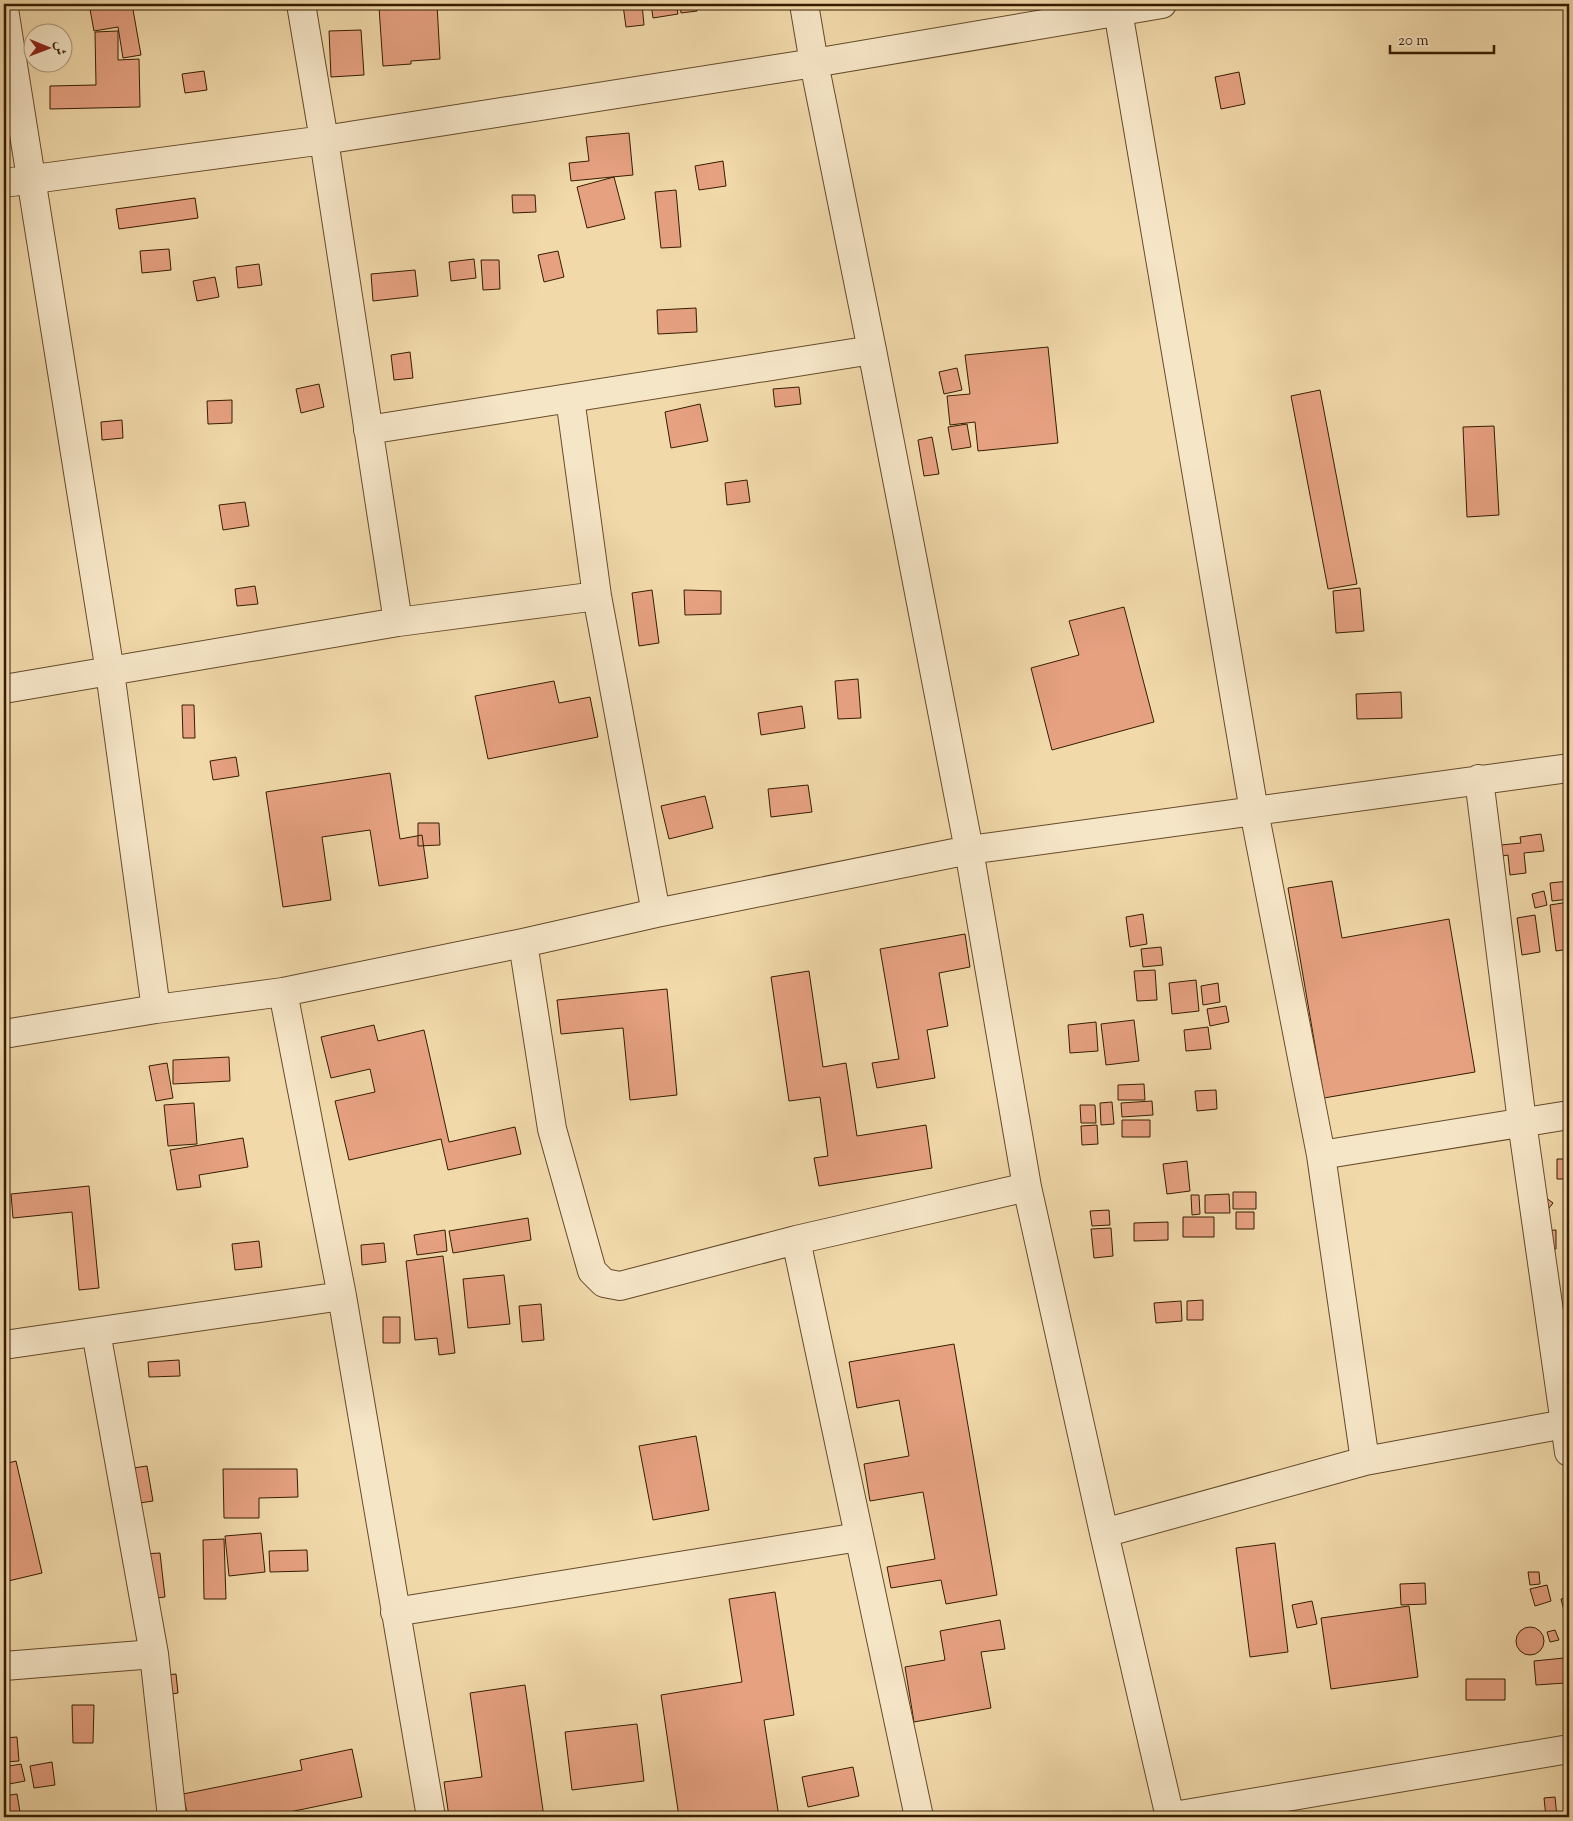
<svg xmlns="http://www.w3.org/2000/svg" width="1573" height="1821" viewBox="0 0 1573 1821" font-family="'Sorts Mill Goudy',Amiri,serif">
  <rect width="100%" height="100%" fill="#f1d9aa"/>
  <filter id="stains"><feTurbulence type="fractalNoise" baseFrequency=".004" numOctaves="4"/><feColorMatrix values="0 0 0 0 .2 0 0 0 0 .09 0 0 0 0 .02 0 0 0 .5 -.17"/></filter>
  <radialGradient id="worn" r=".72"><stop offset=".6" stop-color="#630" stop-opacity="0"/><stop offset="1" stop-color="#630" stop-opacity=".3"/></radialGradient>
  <path fill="#e6a181" stroke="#361c00" d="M89,4h43l9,51 -18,3 -5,-31 -24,4z
    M437,4l3,55 -29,2v3l-28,2 -4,-59z
    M632,4h10l2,21 -18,2 -3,-22z
    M651,4h25l2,10 -25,4z
    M680,4h16l1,7 -16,2z
    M361,30l3,45 -33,2 -2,-46z
    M118,31v29l21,-1 1,48 -90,2v-23l46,-1 -1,-53z
    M204,71l3,19 -22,3 -3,-19z
    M1239,72l6,32 -24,5 -6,-32z
    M629,133l4,42 -62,6 -2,-18 20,-2 -3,-24z
    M723,161l3,25 -27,4 -4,-24z
    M614,177l11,42 -38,9 -10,-41z
    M676,190l5,57 -20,1 -6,-56z
    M512,195h23l1,17 -23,1z
    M195,198l3,20 -79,11 -3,-20z
    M169,249l2,21 -29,3 -2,-22z
    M558,251l6,26 -20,5 -6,-27z
    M474,259l2,19 -25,3 -2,-19z
    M481,260h18l1,29 -17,1z
    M259,264l3,21 -24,3 -2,-21z
    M415,270l3,26 -45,5 -2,-27z
    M215,277l4,20 -22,4 -4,-20z
    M696,308l1,24 -39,2 -1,-24z
    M1048,347l10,96 -80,8 -3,-29 -25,3 -3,-29 23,-2 -5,-39z
    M410,352l3,26 -19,2 -3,-25z
    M957,368l5,22 -18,4 -5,-22z
    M319,384l5,23 -23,6 -5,-24z
    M799,387l2,17 -26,3 -2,-18z
    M1320,390l37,194 -29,5 -37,-193z
    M232,400v23l-24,1 -1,-23z
    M700,404l8,37 -37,7 -6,-36z
    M122,420l1,18 -21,2 -1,-18z
    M967,424l4,23 -19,3 -4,-23z
    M1494,426l5,89 -32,2 -4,-90z
    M932,437l7,37 -15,2 -6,-36z
    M747,480l3,22 -23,3 -2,-22z
    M245,502l4,24 -26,4 -4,-25z
    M255,586l3,18 -21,2 -2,-17z
    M1360,588l4,43 -28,2 -3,-42z
    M652,590l7,53 -20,3 -7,-53z
    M684,590l37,1v23l-36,1z
    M1124,607l30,115 -102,28 -21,-82 48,-13 -10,-34z
    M858,679l3,39 -23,1 -3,-38z
    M554,681l5,22 31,-6 8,40 -110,22 -13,-63z
    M1401,692l1,26 -45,1 -1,-25z
    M182,705h12l1,33h-12z
    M802,706l3,22 -44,7 -3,-22z
    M236,757l3,19 -26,4 -3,-19z
    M390,773l10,66 22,-4 6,43 -49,8 -9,-56 -48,7 9,63 -48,7 -17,-115z
    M808,785l4,27 -41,5 -3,-28z
    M705,796l8,32 -44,11 -8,-33z
    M418,823h21l1,22 -22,1z
    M1541,834l3,17 -20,2 2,20 -16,2 -2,-20 -6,1 -1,-11 20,-2 -1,-6z
    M1569,851v19h-2l-3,-18z
    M1332,881l10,57 107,-19 26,153 -151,26 -36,-210z
    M1569,881v18l-17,2 -2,-18z
    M1544,891l3,14 -12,3 -3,-14z
    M1569,902v47l-13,2 -6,-46z
    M1143,914l4,30 -17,3 -4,-30z
    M1535,915l5,37 -18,3 -5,-37z
    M965,934l5,33 -31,6 9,53 -21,4 8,48 -58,10 -5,-25 27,-4 -19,-110z
    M1161,947l2,18 -20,2 -2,-18z
    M1155,970l2,30 -20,1 -3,-30z
    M809,971l14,96 23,-4 11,73 69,-11 6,43 -113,18 -5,-28 14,-2 -8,-59 -31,4 -18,-124z
    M1196,980l3,31 -27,3 -3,-31z
    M1218,983l2,19 -17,3 -2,-19z
    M667,989l10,106 -47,5 -7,-72 -62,6 -4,-34z
    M1226,1006l3,16 -19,4 -3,-17z
    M1134,1020l5,41 -33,4 -5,-41z
    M1096,1022l2,29 -28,2 -2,-28z
    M374,1025l4,16 46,-11 25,112 66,-15 6,27 -73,16 -7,-31 -92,21 -14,-59 40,-9 -5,-23 -39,9 -10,-41z
    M1208,1027l3,22 -25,2 -2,-21z
    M229,1057l1,24 -57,3v-24z
    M167,1063l6,35 -17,3 -7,-35z
    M1144,1084l1,16h-27v-15z
    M1216,1090l1,19 -20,2 -2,-20z
    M1152,1101l1,14 -31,2 -1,-14z
    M1112,1102l2,22 -13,1 -1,-22z
    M194,1103l3,41 -29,2 -4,-41z
    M1080,1105h15l1,18h-15z
    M1122,1120h28v17h-28z
    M1097,1125l1,19 -16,1 -1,-19z
    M243,1138l5,29 -49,8 2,12 -24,3 -7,-40z
    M1557,1159h12v20h-12z
    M1187,1161l3,30 -23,3 -4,-30z
    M89,1186l10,102 -20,2 -7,-78 -59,6 -2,-24z
    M1233,1192h23v17h-23z
    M1229,1194l1,19h-25v-18z
    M1191,1195h8l1,19 -8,1z
    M1545,1197l8,6 -7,9z
    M1109,1210l1,15 -18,1 -2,-15z
    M1236,1212h18v17h-18z
    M1183,1217h31v20h-31z
    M528,1218l3,22 -78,13 -4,-22z
    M1168,1222v18l-34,1v-18z
    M1111,1228l2,28 -19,2 -3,-29z
    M445,1230l2,21 -30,4 -3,-20z
    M1556,1230v19l-12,1 -1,-19z
    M259,1241l3,26 -27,3 -3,-26z
    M384,1243l2,19 -24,3 -1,-20z
    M443,1256l12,97 -16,2 -2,-17 -22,2 -9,-79z
    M504,1275l6,49 -42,4 -5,-49z
    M1203,1300v20h-16v-19z
    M1181,1301l1,20 -26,2 -2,-20z
    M541,1304l3,36 -22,2 -3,-36z
    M383,1317h17v26h-17z
    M954,1344l43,251 -51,9 -5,-24 -50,8 -4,-21 48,-8 -12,-67 -53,9 -6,-37 45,-8 -10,-56 -42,8 -8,-46z
    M179,1360l1,16 -31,1 -1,-15z
    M696,1436l13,74 -56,10 -14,-74z
    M16,1461l26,112 -38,9v-118z
    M147,1466l6,35 -20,3 -6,-35z
    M223,1469h74l1,28 -39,1v20h-35z
    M261,1533l4,39 -36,4 -4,-40z
    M224,1539l2,60h-22l-1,-59z
    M1275,1543l13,109 -38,5 -14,-109z
    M307,1550l1,21 -38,1 -1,-21z
    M160,1553l5,44 -18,2 -5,-45z
    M1528,1572h11l1,12 -10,1z
    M1425,1583l1,21 -25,1 -1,-21z
    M1547,1585l4,16 -16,5 -5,-17z
    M775,1592l19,123 -30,5 15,97h-100l-18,-122 81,-13 -13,-83z
    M1569,1597v33l-8,-31z
    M1312,1601l5,23 -20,4 -5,-23z
    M1409,1606l9,71 -87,12 -10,-71z
    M1000,1620l5,29 -24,3 10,56 -77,14 -9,-55 40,-7 -5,-29z
    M1516 1641a14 14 0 1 1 28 0a14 14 0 1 1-28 0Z
    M1555,1630l4,10 -9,2 -3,-10z
    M1564,1658l1,25 -29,2 -2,-24z
    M176,1674l2,19 -19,3 -3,-20z
    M1466,1679h39v21h-39z
    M525,1685l19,132h-95l-5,-35 38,-5 -12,-84z
    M72,1705h22l-1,38h-20z
    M637,1724l7,57 -72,9 -7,-58z
    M17,1737l2,24 -15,1v-24z
    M352,1749l10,48 -87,18 1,2h-88l-5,-23 119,-24 -2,-10z
    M52,1762l3,23 -21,3 -4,-22z
    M21,1764l4,17 -21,4v-18z
    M853,1767l6,29 -51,11 -6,-30z
    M17,1794l3,18 -16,2v-18z
    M1555,1797l2,20h-11l-2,-19z"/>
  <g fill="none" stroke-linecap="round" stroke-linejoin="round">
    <defs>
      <path id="minor" d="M301,4l23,136 74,482
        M804,4l10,59 58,287 97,500 58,337 77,346 66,284
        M4,9l106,663 46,337
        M1118,11l136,800 67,344 44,306
        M4,183l320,-43 490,-77 348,-59
        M570,398l27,198 59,317
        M368,430l504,-80
        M4,689l394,-67 199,-26
        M1479,779l43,343 47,330
        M523,943l29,186 40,142 12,12 16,3 176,-46 231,-53
        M283,992l59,304 89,521
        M4,1034l152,-25 127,-17 240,-49 133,-30 313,-63 600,-82
        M1321,1155l248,-40
        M796,1240l123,577
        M96,1332l58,322 18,163
        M4,1345l338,-49
        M1104,1533l261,-72 200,-37
        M395,1612l464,-75
        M4,1666l150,-12
        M1168,1817l401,-68"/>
    </defs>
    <use href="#minor" stroke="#654b2a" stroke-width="30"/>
    <use href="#minor" stroke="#f6e6c8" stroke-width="28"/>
  </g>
  <rect width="1573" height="1821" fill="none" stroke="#f1d9aa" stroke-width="20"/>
  <rect x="5" y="5" width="1563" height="1811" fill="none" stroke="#361c00" stroke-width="2.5"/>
  <rect x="10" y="10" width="1553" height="1801" fill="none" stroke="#361c00"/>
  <g transform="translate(48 48) rotate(91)"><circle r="24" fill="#f6e6c8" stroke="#a99578"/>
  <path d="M0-4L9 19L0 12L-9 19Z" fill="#8f2418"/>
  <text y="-8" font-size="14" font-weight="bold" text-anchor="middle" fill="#361c00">ش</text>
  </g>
  <path d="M1390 45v8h104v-8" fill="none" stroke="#361c00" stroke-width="2.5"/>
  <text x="1398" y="45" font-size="15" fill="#361c00" stroke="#f6e6c8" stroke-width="4" paint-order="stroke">20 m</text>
  <rect width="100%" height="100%" filter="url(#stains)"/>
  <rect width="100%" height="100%" fill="url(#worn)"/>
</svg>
